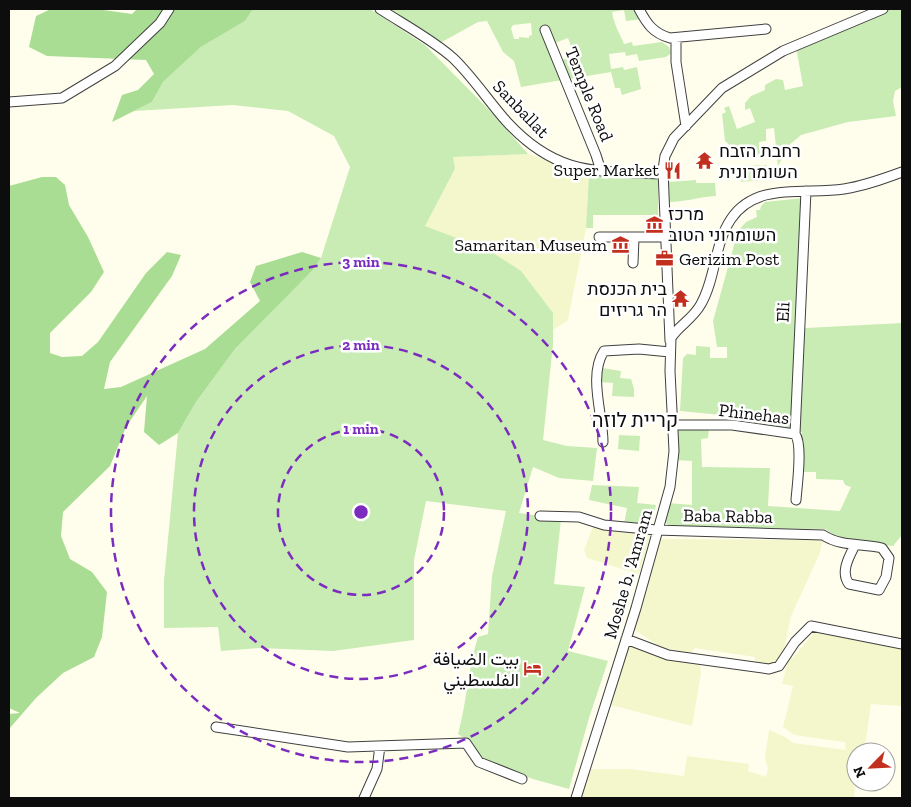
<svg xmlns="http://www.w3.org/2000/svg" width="911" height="807" viewBox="0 0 911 807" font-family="'Zilla Slab',Vazirmatn,Heebo,serif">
  <rect width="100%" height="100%" fill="#fffeec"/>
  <path fill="#f4f6cb" d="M528,154l61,19 -3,55 -18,92 -15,10v-17l-129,-86 31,-57 -2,-13z
    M595,526l52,6 3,5 -11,37 -52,-16 -3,-8 8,-21z
    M659,539l164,1 -4,15 -28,61 -8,38 -11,11 -17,-3v-5l-60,-9 -4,5 -29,-5 -30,-20z
    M816,630l86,17v59l-31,-2 -7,48h-8l-2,46h-274l9,-29h41l54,7 3,-20 62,8 -1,7 18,6 2,-8 -3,-11 4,-28 16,7 8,6 53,7 -1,-8 -51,-7 -11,-8 10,-41 -11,-2 7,-27 4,1z
    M632,645l34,14 34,5 1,9 -9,53 -85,-22 20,-58z"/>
  <path fill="#c9ebb4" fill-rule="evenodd" d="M253,9h117l55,36 65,66 38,43 -75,3 2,12 -30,57 65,25 31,20 32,42v31l-10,96 24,6 30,2 -4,33 -34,-3 -26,-11 -14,46 42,6 -7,65 31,3 -17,64 40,10 -19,57 -20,71 -36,-10 -54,-20 -12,-19 -9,-6c9,-33 10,-65 20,-97l10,-3 4,-58 14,-65 -80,-10 -12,59v80l-81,11 -74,-3 -38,3 -3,-24 -54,1v-47l14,-148 18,-31 39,-53 77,-78 9,-13 29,-91 -16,-31 -46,-25 -55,-6 -99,6 18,-9 11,-20 38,-35 44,-26z
    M390,9h246l6,10 -16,2 -2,-11 -12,2c2,13 8,22 12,32l8,-2 1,4 29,-4 7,5 2,6 -5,4 -27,4 -2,-7 -11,2 -1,-4 -16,2 2,15 12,-2 1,3 13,-3 4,22 -19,6 -2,-7h-5l-4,-16 -42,7 -7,-19 12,-5 -6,-17 -13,5 -8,-15 15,52 -41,7 -7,-26 -11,-9 -16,-31 -9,1 -38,21zM531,23l1,12 -3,1v2l-10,-1v2h-5l-3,-11 2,-3z
    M891,9h11v78l-7,4 -2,10 3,15 -48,6 -47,13 -13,11 -10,20 -4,-38 -8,1v12l-7,1 1,13 -17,1 -1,-9h-10l-7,-6 -3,-27 4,-2 -2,-4 5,-2 8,23 18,-7 -5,-14 -5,2v-7l6,-7 14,-6v-5l11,-6 7,1 2,10 18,-4 -7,-39z
    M589,173l69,5v37h-65v13h-7z
    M696,180v3h19l1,13c-17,1 -31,6 -48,6v-20z
    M803,198l-11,231 -56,-7 1,-4 -5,-2 -52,-5 3,-53 4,-4 9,1v-9l14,1v11h17v-11h-10l-4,-26 25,-90 8,-9 11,-5 -1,-7h4l1,-4 4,-4z
    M902,323v212l-9,11 -53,-5 -14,-12 -155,-1 -4,-3 -2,-7 3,-15 24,2v-44l-17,-1 2,-32 32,1 -1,9 -7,1 1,28 68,1 -2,38 72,5 11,-24 -6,-2 -2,-5 -27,-1v-7h-14v-40h-4l4,-100 4,-4z
    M602,368l19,3 -1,7 11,1 3,10v8l-22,-1 1,-13 -13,-1z
    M619,435l21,1 -1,15 -21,-2z
    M592,485l47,2 -2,16 19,2c-5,22 -11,23 -32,19l3,-16 -38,-8z"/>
  <path fill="#a9dd93" d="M51,9h45l36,5 5,-5h116l-8,12 -44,26 -38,35 -11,20 -40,20 10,-27 16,-5 16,-16 -8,-14 -99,-4 -18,-9 7,-31z
    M42,177h14l9,8 4,20 19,32 16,35 -13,20 -41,41v20l12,4 20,-1 16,-14 48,-69 21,-21 14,3 -9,21 -62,86 -6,27 17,-2 84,-38 55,-48 -10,-19 6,-16 46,-14 19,6 -9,13 -77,78 -39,53 -18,31 -19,12 -15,-13 3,-36 -21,31 -16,39 -47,46 -2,24 9,23 22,13 15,20 -5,45 -8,20 -31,16 -27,25 -27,31v-15l11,-1 -11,-5v-522z"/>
  <path fill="#dcf2c6" d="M767,165l1,15 -27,2 -1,-16z"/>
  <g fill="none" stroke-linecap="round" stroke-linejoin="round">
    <defs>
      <path id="minor" d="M380,9c23,15 53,31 73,49 20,19 36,44 54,64 50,54 88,49 156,52
        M639,9c8,15 14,24 31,29l96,-9
        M545,30l51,125 5,16
        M676,39v23l10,64
        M9,102l53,-4 53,-32 45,-43 9,-14
        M599,237h65
        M633,263l1,-25
        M670,341l-7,-171 2,-14 9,-18 48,-50 61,-37 100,-42
        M673,425h59l63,9c8,10 2,52 1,66
        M795,434l11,-243
        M603,442c0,-27 -15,-67 1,-91l35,-2 31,3
        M540,516l39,1 25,8 52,5 167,5c18,12 39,8 59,13l7,10 -3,19 -7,13 -30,-6c-9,-12 0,-27 6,-39
        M626,639l42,16 101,14 10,-3 16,-24 16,-16 91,18
        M216,727l132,20 118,-4 13,19 43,17
        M364,798l13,-29 3,-23
        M576,798l60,-190 34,-121 4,-36 -4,-80 1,-33c7,-12 22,-19 30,-34 15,-26 13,-60 30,-85 25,-38 76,-24 113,-30 20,-3 39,-10 58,-17"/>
    </defs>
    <use href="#minor" stroke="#404040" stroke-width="11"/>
    <use href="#minor" stroke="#fff" stroke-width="9"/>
  </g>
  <g fill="none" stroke="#7b2cbf" stroke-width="2.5" stroke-dasharray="9 6">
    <circle cx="361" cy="512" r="83"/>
    <circle cx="361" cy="512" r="167"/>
    <circle cx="361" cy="512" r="250"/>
  </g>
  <defs>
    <symbol id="temple-bare" viewBox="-9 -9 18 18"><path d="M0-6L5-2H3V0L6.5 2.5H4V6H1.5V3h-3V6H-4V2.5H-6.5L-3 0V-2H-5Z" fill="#c32f1e" stroke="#fff" stroke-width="2.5" paint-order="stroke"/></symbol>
    <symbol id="restaurant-bare" viewBox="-9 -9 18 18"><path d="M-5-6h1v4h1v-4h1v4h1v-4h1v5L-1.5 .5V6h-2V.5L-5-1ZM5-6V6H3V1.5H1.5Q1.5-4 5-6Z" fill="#c32f1e" stroke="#fff" stroke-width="2.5" paint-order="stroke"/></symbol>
    <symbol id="museum-bare" viewBox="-9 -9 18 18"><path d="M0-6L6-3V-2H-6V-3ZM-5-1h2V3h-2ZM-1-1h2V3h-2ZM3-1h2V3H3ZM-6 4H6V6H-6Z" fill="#c32f1e" stroke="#fff" stroke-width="2.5" paint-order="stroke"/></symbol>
    <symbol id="office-bare" viewBox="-9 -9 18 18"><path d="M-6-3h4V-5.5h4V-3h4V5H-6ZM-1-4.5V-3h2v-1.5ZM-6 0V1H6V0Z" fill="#c32f1e" stroke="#fff" stroke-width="2.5" paint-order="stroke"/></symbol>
    <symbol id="hotel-bare" viewBox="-9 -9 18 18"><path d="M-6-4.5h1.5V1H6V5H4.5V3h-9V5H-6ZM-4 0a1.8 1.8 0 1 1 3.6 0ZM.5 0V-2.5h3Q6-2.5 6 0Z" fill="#c32f1e" stroke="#fff" stroke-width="2.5" paint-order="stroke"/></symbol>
  </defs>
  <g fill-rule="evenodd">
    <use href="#temple-bare" x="692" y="148" width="25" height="25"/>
    <use href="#restaurant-bare" x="660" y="158" width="25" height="25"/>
    <use href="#museum-bare" x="642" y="212" width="25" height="25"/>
    <use href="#museum-bare" x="608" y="232" width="25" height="25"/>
    <use href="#office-bare" x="652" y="246" width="25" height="25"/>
    <use href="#temple-bare" x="668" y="286" width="25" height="25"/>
    <use href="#hotel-bare" x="520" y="656" width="25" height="25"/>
  </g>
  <g text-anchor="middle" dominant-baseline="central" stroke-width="5" stroke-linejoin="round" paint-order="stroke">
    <g font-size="18" fill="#0d0d0d" stroke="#fff">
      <text transform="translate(589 94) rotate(68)">Temple Road</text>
      <text transform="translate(521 109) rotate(46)">Sanballat</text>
      <text transform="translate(783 312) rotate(-87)">Eli</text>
      <text transform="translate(754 414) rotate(7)">Phinehas</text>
      <text transform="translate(728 516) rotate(1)">Baba Rabba</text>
      <text transform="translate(628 574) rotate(-74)">Moshe b. 'Amram</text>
    </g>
    <g font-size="18" fill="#0d0d0d" stroke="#fff" text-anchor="end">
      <text x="719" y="151" text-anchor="start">רחבת הזבח<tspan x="719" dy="21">השומרונית</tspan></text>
      <text x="659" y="170">Super Market</text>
      <text x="668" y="214" text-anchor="start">מרכז<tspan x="668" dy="21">השומרוני הטוב</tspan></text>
      <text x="607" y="245">Samaritan Museum</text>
      <text x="679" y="259" text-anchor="start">Gerizim Post</text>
      <text x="667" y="289">בית הכנסת<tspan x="667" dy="21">הר גריזים</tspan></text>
      <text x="519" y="659">بيت الضيافة<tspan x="519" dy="21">الفلسطيني</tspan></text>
    </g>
    <g font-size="20" fill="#0d0d0d" stroke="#fff">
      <text x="635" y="420">קריית לוזה</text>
    </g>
  </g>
  <circle cx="361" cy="512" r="8" fill="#7b2cbf" stroke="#fff" stroke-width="2.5"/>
  <g font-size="15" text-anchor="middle" font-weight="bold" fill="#7b2cbf" stroke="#fff" stroke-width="5" stroke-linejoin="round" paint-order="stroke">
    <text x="361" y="267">3 min</text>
    <text x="361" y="350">2 min</text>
    <text x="361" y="434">1 min</text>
  </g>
  <rect width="911" height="807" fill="none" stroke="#0d0d0d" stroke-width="20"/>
  <g transform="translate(871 767) rotate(246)"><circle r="24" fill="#ffffff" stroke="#9e9e9e"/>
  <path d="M0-4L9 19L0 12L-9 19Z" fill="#c32f1e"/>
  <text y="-8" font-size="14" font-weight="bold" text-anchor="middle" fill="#0d0d0d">N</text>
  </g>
</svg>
